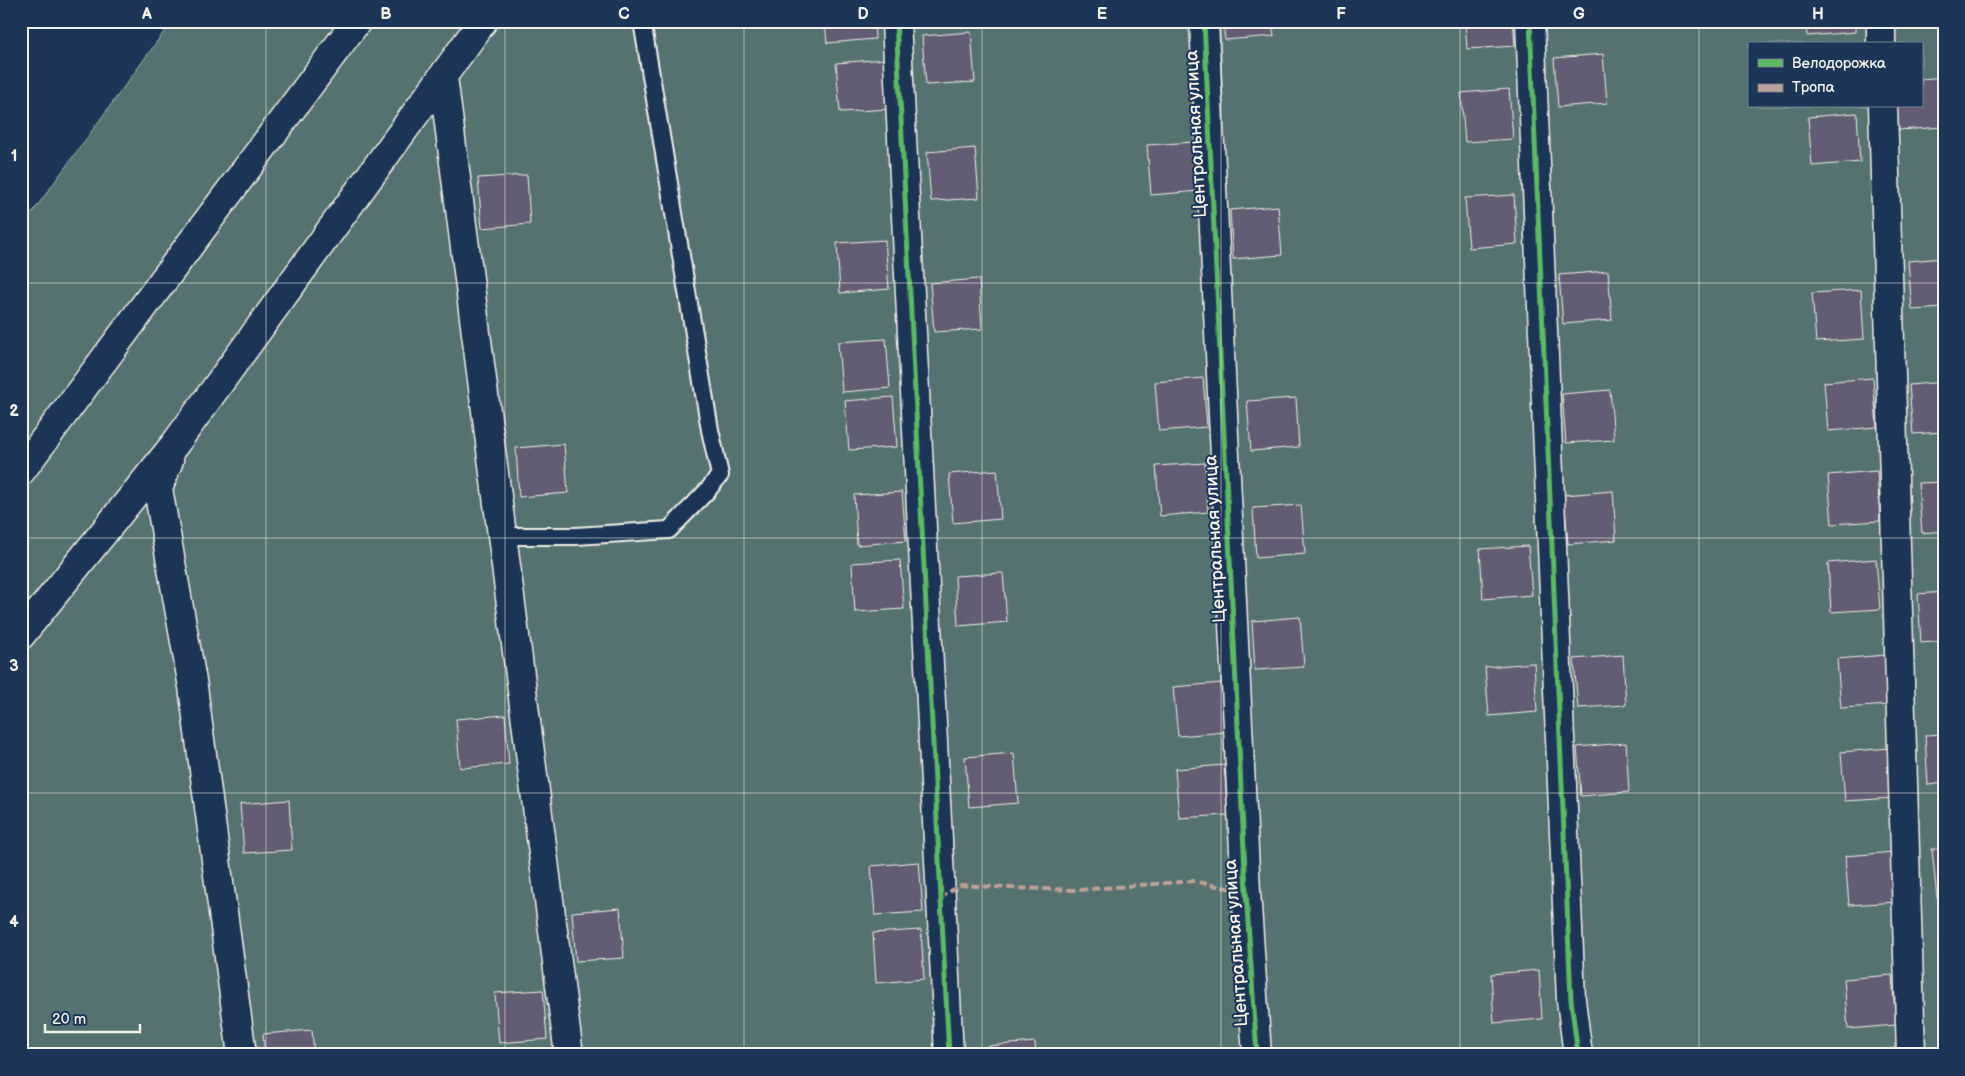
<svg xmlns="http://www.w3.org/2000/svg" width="1965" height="1076" viewBox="0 0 1965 1076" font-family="'Balsamiq Sans',sans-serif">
  <rect width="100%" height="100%" fill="#1d3557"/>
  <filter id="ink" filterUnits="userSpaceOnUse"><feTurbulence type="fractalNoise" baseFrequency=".02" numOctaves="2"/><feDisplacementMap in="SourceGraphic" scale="10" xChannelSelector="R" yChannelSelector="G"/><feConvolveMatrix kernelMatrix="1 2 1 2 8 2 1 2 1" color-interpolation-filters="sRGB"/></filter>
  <g filter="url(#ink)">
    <path fill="#557270" stroke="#a4b2ac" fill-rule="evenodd" d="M172,21h1772v1034h-1923v-827zM1749,44h172v62h-172z"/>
    <path fill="#625d72" stroke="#f4f1e8" d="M825,21h49l1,18 -48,4z
      M1223,21h49l2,15 -49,4z
      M1465,21h48l2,25 -48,3z
      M1806,21h49v11l-48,4z
      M971,32l4,50 -49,3 -4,-49z
      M1603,54l4,49 -49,4 -4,-49z
      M885,59l4,50 -49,3 -4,-49z
      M1944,77v50l-45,3 -2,-24h24v-27z
      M1509,89l4,50 -48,3 -4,-49z
      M1857,113l3,49 -48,4 -4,-49z
      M1195,142l4,49 -48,4 -4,-50z
      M975,148l4,50 -48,3 -4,-49z
      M527,175l3,49 -48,4 -4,-50z
      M1514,195l3,49 -48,4 -4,-50z
      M1278,206l4,49 -49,4 -3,-49z
      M885,240l4,49 -49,4 -3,-50z
      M1944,258v50l-32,2 -4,-49z
      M1608,271l4,49 -49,4 -4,-49z
      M979,279l3,50 -48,3 -4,-49z
      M1861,290l3,49 -48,3 -4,-49z
      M886,339l4,49 -48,4 -4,-50z
      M1203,378l4,49 -48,4 -4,-49z
      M1873,378l4,49 -49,4 -4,-49z
      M1944,382v50l-31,2 -4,-49z
      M1610,390l4,50 -48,3 -4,-49z
      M893,397l4,50 -48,3 -4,-49z
      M1296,398l3,49 -48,4 -4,-50z
      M564,444l4,49 -49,4 -3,-49z
      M1205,463l3,49 -48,4 -4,-50z
      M997,470l4,49 -48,4 -4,-49z
      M1877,471l3,50 -48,3 -4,-49z
      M1944,482v49l-22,2 -4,-50z
      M1613,491l3,49 -48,4 -4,-49z
      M902,492l4,49 -49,4 -3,-50z
      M1301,505l4,49 -49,4 -3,-50z
      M1528,546l4,49 -49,4 -3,-50z
      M1876,559l4,50 -49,3 -3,-49z
      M900,560l4,49 -49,3 -3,-49z
      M1003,573l4,49 -49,4 -3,-50z
      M1944,592v49l-23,2 -3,-49z
      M1300,617l4,50 -49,3 -3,-49z
      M1623,655l3,50 -48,3 -4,-49z
      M1886,655l4,50 -49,3 -4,-49z
      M1534,663l3,49 -48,4 -4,-49z
      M1222,683l4,49 -48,4 -5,-49z
      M505,715l4,49 -49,4 -4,-49z
      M1944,734v49l-16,2 -3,-50z
      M1626,743l3,49 -48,4 -4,-49z
      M1890,748l4,50 -49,3 -4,-49z
      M1014,753l4,50 -49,4 -4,-50z
      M1224,765l4,50 -49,3 -4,-49z
      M289,800l3,50 -48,3 -4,-49z
      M1944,848v50h-7l-5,-49z
      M1894,852l3,50 -48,3 -4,-49z
      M919,862l4,50 -48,3 -4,-49z
      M620,908l4,50 -48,3 -4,-49z
      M921,930l3,49 -48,4 -3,-50z
      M1539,970l3,49 -48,4 -3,-49z
      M1892,975l4,50 -48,4 -4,-50z
      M543,990l4,49 -48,4 -4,-50z
      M312,1030l2,25h-49l-2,-21z
      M1035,1042l1,13h-48l-1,-9z
      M1899,1048l1,7h-49v-3z"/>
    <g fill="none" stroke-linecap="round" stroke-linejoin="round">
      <defs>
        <path id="service" d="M501,536h75l93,-6 38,-39 13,-16 -10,-45 -68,-409"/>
        <path id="minor" d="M896,21l53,1034
          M1204,21l42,871 11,163
          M1530,21l41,979 7,55
          M1881,21v23
          M443,77l126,978
          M1883,106l28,949
          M169,460l-11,29 35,198 49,368
          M21,471l336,-450
          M21,635l154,-191 308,-423"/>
      </defs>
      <use href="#service" stroke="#f4f1e8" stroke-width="20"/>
      <use href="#minor" stroke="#f4f1e8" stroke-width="31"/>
      <use href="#service" stroke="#1d3557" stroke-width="16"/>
      <use href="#minor" stroke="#1d3557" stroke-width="28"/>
      <path stroke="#bda197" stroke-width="4" stroke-dasharray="8 4" stroke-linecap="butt" d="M940,899l19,-14 52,3 67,2 115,-9 53,11"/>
      <defs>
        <path id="cycleway" d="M896,21l53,1034
          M1204,21l42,871 11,163
          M1530,21l41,979 7,55"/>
      </defs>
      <use href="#cycleway" stroke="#1d3557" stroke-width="8"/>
      <use href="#cycleway" stroke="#5cba63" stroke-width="5"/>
    </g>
  </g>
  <path fill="none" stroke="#f4f1e8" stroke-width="1" stroke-opacity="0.55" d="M266,21v1034M505,21v1034M744,21v1034M982,21v1034M1221,21v1034M1460,21v1034M1699,21v1034M21,283h1923M21,538h1923M21,793h1923"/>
  <g text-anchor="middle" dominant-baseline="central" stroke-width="4" stroke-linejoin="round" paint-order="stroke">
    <g font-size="18" fill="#f4f1e8" stroke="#1d3557">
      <text transform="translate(1196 134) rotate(-93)">Центральная улица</text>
      <text transform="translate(1215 539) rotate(-93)">Центральная улица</text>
      <text transform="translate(1236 943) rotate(-94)">Центральная улица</text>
    </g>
  </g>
  <rect width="1965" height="1076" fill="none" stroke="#1d3557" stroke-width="55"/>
  <rect x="1748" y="42" width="175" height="65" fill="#1d3557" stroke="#738091"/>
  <rect x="1758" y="59" width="25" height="8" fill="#5cba63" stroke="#738091"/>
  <text x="1792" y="68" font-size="15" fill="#f4f1e8">Велодорожка</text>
  <rect x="1758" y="84" width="25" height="8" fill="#bda197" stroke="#738091"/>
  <text x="1792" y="92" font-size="15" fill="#f4f1e8">Тропа</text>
  <path d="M45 1024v8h95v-8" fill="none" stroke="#f4f1e8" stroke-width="2.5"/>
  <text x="52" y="1024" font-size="15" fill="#f4f1e8" stroke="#1d3557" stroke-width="4" paint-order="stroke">20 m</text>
  <rect x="28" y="28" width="1910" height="1020" fill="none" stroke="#f4f1e8" stroke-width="2"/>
  <g font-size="16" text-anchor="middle" font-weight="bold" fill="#f4f1e8">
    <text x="147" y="19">A</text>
    <text x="386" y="19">B</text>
    <text x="624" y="19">C</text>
    <text x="863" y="19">D</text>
    <text x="1102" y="19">E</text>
    <text x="1341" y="19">F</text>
    <text x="1579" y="19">G</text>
    <text x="1818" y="19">H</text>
    <text x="14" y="161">1</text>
    <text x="14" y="416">2</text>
    <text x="14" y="671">3</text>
    <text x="14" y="927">4</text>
  </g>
</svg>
